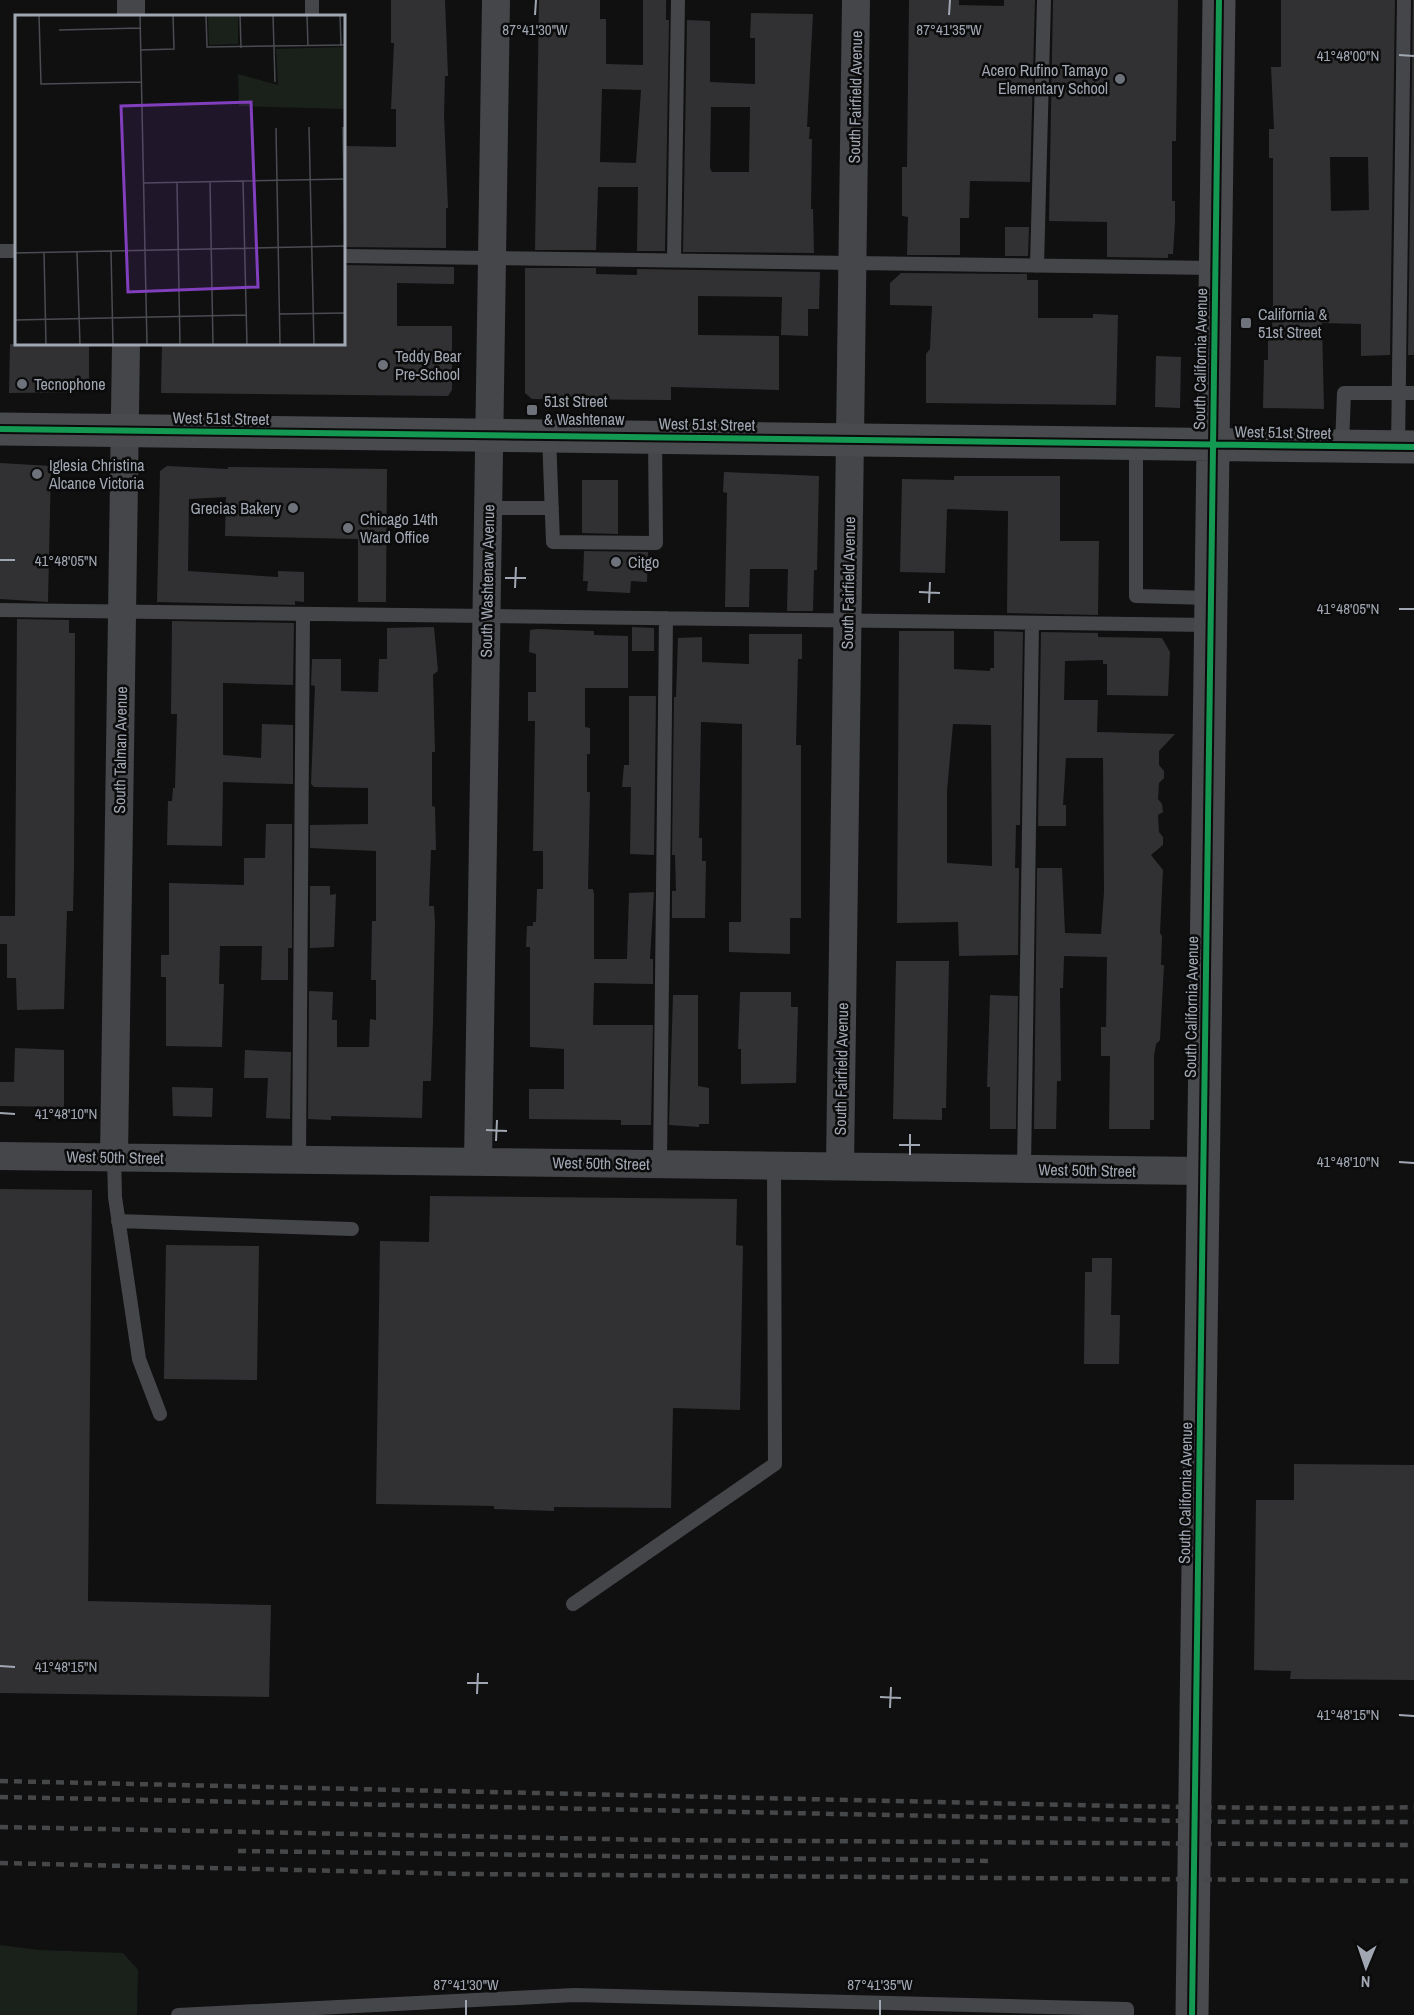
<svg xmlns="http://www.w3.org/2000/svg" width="1414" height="2015" viewBox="0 0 1414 2015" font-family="'Archivo Narrow',sans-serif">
  <rect width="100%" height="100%" fill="#101011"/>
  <path fill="#1a211b" d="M0,1945l39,5 84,3 15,17 -1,45h-137z"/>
  <path fill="#313133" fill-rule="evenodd" d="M391,0h54l3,76h-3l-1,39 4,93h-2v40l-102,-1v-101l52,1v-38h-5l3,-66h-3z
    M539,0h61v19h6v45l37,1v-65h23v20h3l-4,231h-28l1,-64h-40l-2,63h-61zM602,89l39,1 -5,73 -36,-1z
    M909,0h50v5l45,1v-6h31l-5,182 -60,-1 -1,37h-9v37h-53l1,-38 -6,-1v-49h5z
    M1053,0h125l-2,141h-4v60h3v21l-2,32h-5v4l-61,-1v-35l-58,-1z
    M1281,0h114l-5,355 -29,1v-32l-39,-1 2,86 -61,-1 1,-48h4v-27h4l1,-32v-143h-4v-29h5l-3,-62h10zM1330,157h38l1,53 -38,1z
    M1413,0h1v355h-6z
    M751,13l62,1 -6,113h3l-1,12h3l-1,70h2l1,44 -131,-1 4,-232 23,1v61l45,2v-46h-5zM711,107h39l-1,65h-37l-2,-4z
    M1005,227h24l-1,29h-23z
    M344,265l110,2v17l-57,-1v43h55v64l-4,6 -287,-3 1,-49h182z
    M525,268h71v6l41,1v-6l183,3 -1,37h-11v27l-27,-1 1,-38 -84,-1v39l81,1v54l-108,-3v13l-139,-1 -7,-6z
    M901,273l126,1v6h11v38h55v-4l25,1 -2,90 -190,-2v-49l4,-5 2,-43 -42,-1v-22z
    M10,344h79v42l-7,6 -73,1z
    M1156,356l25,1 -1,51 -25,-1z
    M0,463l51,3 -3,136 -48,-3z
    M167,466l61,3v-2l159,2 -1,133h-28v-63l-133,-3 1,-39 -37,2 -1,72 90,6v-6l26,1v30l-9,-1v4l-138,-3 3,-131z
    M724,472l95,4 -2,94h-3l-1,41h-26l1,-42h-38l-1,38h-24l2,-114 -4,-1z
    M954,476h106v65h39l-1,74 -91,-2 1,-102 -61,-2 -2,64 -45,-1 2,-93 52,1z
    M582,480h36v54l-36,-1z
    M584,551l64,1 -1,30 -16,-1 -1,12 -43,-2 1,-10h-5z
    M17,619l52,1v13h6l-1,235 -1,43h-6l-3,98 -47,1 -1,-32h-9v-34h-7v-28h15z
    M172,621l122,2 -1,62 -70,-2v72l38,3 1,-34 31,1v59l-70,-2 -1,64 -55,-1 1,-44h4l1,-13h2l2,-74h-6z
    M434,627l4,44 -5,4 2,77h-3v54l3,1 1,43h-5l-2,56h5l1,18 -2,98 -2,59h-8l-1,37 -91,-2v4l-23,-1 1,-128 24,1 -1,28h5v27h32l1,-28 6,1v-40h-5l1,-59h4v-70l-66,-3v-23l58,-1v-36l-54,-1 -3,-3 4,-98 -4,-1 1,-26h29v32l37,1 1,-33h8v-31z
    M632,627l22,1v23h-22z
    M537,629l57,2v4l34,1v52h-43v39l5,1v26h-3v38h3l-2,97h5l1,5v65h33l2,-66 25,-1 -4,67h3v25l-59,-1 -1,42h60l-2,100h-30v-5l-92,-1v-30h35v-40l-34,-2v-100h-4l1,-21h6v-4h3l1,-33h6v-38h-10l2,-130h-7v-29h8v-38l-7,-2 1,-22z
    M899,631h55v38l36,2v-3h4v-37l29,1 -3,193h-4l-1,43h4l-1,87 -59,1 -1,-34 -61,1zM953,724l38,1 1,141 -45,-3v-72z
    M1041,632l57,1v4l64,1 8,14 -2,44 -61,-1v-31h-4v-4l-38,1 -1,39h34l-1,32 78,2 -16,17v14l5,6v7l-5,5 -1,16 4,5 1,8 -5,3 1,17 4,5v8l-12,10 12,15 -3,63 2,3 -1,29h3l-4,75 -4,4 -2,12v64h-4v9h-41l1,-73h-9v-29h5l1,-70 -43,-1 -1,32h-3l1,93h-4l-1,48h-22l3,-261h25l3,65 36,1 3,-42 -1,-134h-37l-3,47h3v21h-28z
    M749,634h53v25h-4l-2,86h5v173h-11v36l-61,-2v-30h12l1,-198 -41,-2 -2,116h3v23h4l-1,57h-33v-27h4l-1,-36h-3l2,-158h2l2,-59 24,-1v25l47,2z
    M629,696h27l-2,159 -24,-1 1,-67h-9l2,-22h5z
    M266,824h26v124h-4v32h-27l1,-34h-42l-1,38h5l-2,63 -56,-1v-69h-5v-22h8v-72l75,2v-27h21z
    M310,886h20v9l6,-1 -2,53 -24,1z
    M896,961h53l-3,147h-4v12l-49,-1z
    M740,992h51v15h7l-2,76 -55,1v-35h-3z
    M673,995h25v91l11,2v36h-10v3l-30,-2z
    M990,995l28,1 -2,133h-26v-42h-3z
    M15,1048l49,2v57l-64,-1v-24h14z
    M245,1050l46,2 -1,67 -24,-1 2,-40h-24z
    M172,1087l41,1 -1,29 -39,-1z
    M0,1189l92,1 -4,411 183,4 -2,92 -269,-4z
    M430,1196l307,3 -1,46 7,1 -3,164 -67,-2 -2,100 -117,-1v4l-60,-2v-3l-118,-2 4,-263 49,1z
    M166,1245l93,1 -2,134 -93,-1z
    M1092,1258h20l-1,57h9l-1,49h-35l1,-92h7z
    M1294,1464l120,1v215l-124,-1 1,-8 -37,-1 2,-170h38z"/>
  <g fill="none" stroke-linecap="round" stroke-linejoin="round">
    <path stroke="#454649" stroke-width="14" d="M312,16v-16
      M0,251h16
      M344,256l871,12
      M674,260l4,-260
      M1037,266l7,-266
      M549,436l4,106 103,1 -1,-106
      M1136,443v153l74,2
      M1342,446l2,-53h70
      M1398,447l6,-447
      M488,508h64
      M0,610l1210,15
      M114,1157l1,40 24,162 21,55
      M299,1159l4,-545
      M660,1164l6,-546
      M1024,1169l8,-546
      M118,1221l234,8
      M573,1604l202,-140 -1,-298
      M178,2015l397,-20 552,14v6"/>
    <path stroke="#454649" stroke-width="28" d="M131,16v-16
      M0,1156l1203,15
      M114,1157l12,-813
      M478,1162l18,-1162
      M840,1166l16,-1166"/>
    <path stroke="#494a4d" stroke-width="33" d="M0,429l1414,18
      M1192,2015l27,-2015"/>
    <path stroke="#454749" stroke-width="4.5" stroke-dasharray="8 6" stroke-linecap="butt" d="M0,1781l1118,25 225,3 71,-2
      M0,1797l1234,25h180
      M0,1827l654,13 760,5
      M238,1851l752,10
      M0,1863l467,11 947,7"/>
    <defs>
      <path id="cycleway" d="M0,429l1414,18
        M1192,2015l27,-2015"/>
    </defs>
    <use href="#cycleway" stroke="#0b0b0c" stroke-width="10"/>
    <use href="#cycleway" stroke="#139951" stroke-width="6"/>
  </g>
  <path fill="none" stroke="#a1a7b2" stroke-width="2" d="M535,15l1,-15M949,15l1,-15M1399,55l15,1M0,560h15M505,578h21M515,588l1,-21M919,592l21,1M929,603l1,-21M1399,609h15M0,1113l15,1M486,1130l21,1M496,1141l1,-21M899,1145h21M910,1155v-21M1399,1162l15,1M0,1666l15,1M467,1683h21M477,1694l1,-21M880,1697l21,1M890,1708l1,-21M1399,1715l15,1M466,2015v-15M880,2015v-15"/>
  <g fill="#6e727a" stroke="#0b0b0c" stroke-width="2">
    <circle cx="1120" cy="79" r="6"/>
    <rect x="1240" y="317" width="12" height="12" rx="3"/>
    <circle cx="383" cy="365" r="6"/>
    <circle cx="22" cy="384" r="6"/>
    <rect x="526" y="404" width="12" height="12" rx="3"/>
    <circle cx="37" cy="474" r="6"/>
    <circle cx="293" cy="508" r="6"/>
    <circle cx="348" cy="528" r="6"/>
    <circle cx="616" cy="562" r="6"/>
  </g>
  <g text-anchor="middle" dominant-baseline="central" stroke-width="5" stroke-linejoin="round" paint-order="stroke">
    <g font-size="16" fill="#a1a7b2" stroke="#0b0b0c" text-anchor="start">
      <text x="1108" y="70" text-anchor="end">Acero Rufino Tamayo<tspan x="1108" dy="18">Elementary School</tspan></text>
      <text x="1258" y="314">California &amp;<tspan x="1258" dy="18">51st Street</tspan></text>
      <text x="395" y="356">Teddy Bear<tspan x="395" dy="18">Pre-School</tspan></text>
      <text x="34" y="384">Tecnophone</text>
      <text x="544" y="401">51st Street<tspan x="544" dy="18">&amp; Washtenaw</tspan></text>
      <text x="49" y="465">Iglesia Christina<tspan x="49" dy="18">Alcance Victoria</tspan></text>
      <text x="281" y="508" text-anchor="end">Grecias Bakery</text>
      <text x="360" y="519">Chicago 14th<tspan x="360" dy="18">Ward Office</tspan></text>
      <text x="628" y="562">Citgo</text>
    </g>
    <g font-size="16" fill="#a1a7b2" stroke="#0b0b0c">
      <text transform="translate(855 97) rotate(-89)">South Fairfield Avenue</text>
      <text transform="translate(1200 359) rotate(-89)">South California Avenue</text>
      <text transform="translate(221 418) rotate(1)">West 51st Street</text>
      <text transform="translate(707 424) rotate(1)">West 51st Street</text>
      <text transform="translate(1283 432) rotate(1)">West 51st Street</text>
      <text transform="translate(487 581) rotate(-89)">South Washtenaw Avenue</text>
      <text transform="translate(848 583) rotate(-89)">South Fairfield Avenue</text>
      <text transform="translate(120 750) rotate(-89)">South Talman Avenue</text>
      <text transform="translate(1191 1007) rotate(-89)">South California Avenue</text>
      <text transform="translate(841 1069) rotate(-89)">South Fairfield Avenue</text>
      <text transform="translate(115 1157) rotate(1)">West 50th Street</text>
      <text transform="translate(601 1163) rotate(1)">West 50th Street</text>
      <text transform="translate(1087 1170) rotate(1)">West 50th Street</text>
      <text transform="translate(1185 1493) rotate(-89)">South California Avenue</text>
    </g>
  </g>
  <g transform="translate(15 15)">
    <rect width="330" height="330" fill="#101011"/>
    <path d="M223,0v29l-29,1 -1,-29zM330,32v62l-106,-3 -1,-32 40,11 -2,-36z" fill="#1a211b"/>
    <path fill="none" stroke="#4a4c51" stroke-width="1.5" d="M24,0l2,69 100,-2M125,0l7,330M191,0l1,32 138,-2M225,0l1,33M258,0l2,67M292,0l1,31M325,0l1,30M44,15l81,-2M125,35l34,-1 -1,-34M294,112l5,218M328,112l2,114M261,113l4,217M228,166l4,164M195,167l3,163M128,168l202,-4M162,168l3,162M96,236l2,94M29,237l2,93M62,237l3,93M0,238l330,-7M265,299l65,-1M0,305l231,-5"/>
    <path fill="#813ebd" fill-opacity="0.15" stroke="#813ebd" stroke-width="3" d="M236,87l7,185 -130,5 -7,-186z"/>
    <rect width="330" height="330" fill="none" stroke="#a1a7b2" stroke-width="3"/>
  </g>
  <g font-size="15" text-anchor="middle" fill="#a1a7b2" stroke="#0b0b0c" stroke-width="5" stroke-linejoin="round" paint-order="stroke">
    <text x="535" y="35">87°41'30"W</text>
    <text x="949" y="35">87°41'35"W</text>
    <text x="1348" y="61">41°48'00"N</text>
    <text x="66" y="566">41°48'05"N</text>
    <text x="1348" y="614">41°48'05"N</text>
    <text x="66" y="1119">41°48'10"N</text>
    <text x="1348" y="1167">41°48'10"N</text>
    <text x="66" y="1672">41°48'15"N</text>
    <text x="1348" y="1720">41°48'15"N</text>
    <text x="466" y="1990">87°41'30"W</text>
    <text x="880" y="1990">87°41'35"W</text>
  </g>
  <g transform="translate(1366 1967) rotate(182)" stroke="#0b0b0c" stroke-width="4.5" paint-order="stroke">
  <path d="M0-4.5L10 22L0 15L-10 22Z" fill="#a1a7b2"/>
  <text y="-9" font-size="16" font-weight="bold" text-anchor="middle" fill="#a1a7b2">N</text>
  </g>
</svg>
